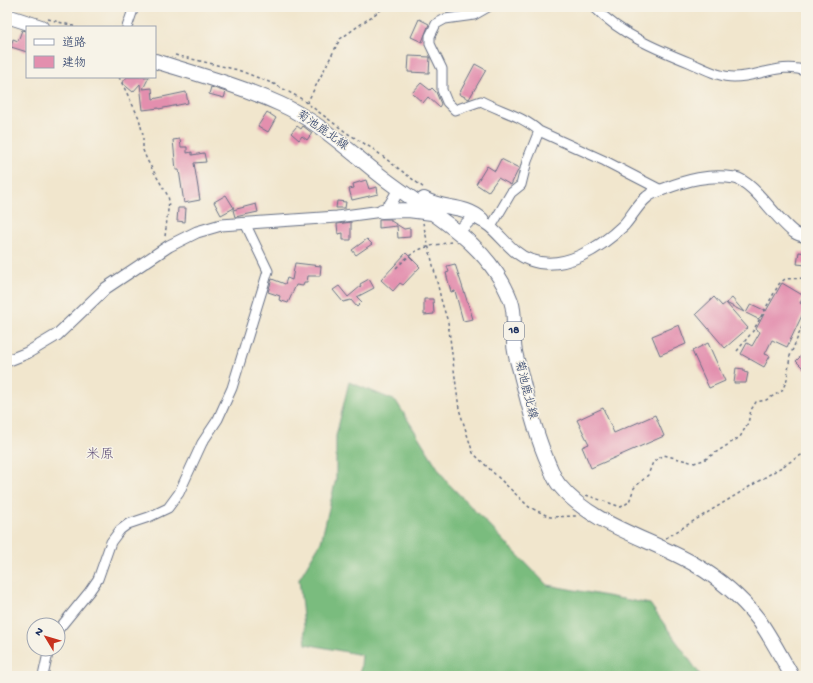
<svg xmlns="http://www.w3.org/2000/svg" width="813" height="683" viewBox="0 0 813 683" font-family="'Gochi Hand','Klee One',sans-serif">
  <rect width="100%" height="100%" fill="#f7f3e8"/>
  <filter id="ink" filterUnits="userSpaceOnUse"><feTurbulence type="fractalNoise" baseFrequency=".025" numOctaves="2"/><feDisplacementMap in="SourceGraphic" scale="8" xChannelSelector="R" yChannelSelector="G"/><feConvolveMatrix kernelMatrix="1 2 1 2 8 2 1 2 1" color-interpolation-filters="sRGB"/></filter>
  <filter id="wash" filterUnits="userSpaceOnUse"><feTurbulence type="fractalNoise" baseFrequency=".012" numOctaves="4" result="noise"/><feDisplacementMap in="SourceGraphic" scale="16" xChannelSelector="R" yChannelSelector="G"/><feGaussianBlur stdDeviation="0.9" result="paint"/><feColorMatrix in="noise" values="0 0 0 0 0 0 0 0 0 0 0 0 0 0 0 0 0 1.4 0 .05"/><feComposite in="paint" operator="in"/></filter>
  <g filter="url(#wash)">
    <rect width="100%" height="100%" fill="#f1e6cd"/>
    <path fill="#7abc7e" stroke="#4a766e" d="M349,382l47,19 50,80 101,104 103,19 51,72h-341l2,-21 -56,-11 -7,-65 22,-37 15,-63v-43z"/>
    <g id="blocks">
      <path fill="#e38fae" d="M419,19l10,5 -7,18 -11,-5z
        M22,30l5,1v21l-16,-5 2,-8 5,2z
        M409,56l21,1 -1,16 -21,-1z
        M475,64l11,6 -17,29 -10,-5z
        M127,77h22l-6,12 9,-1 1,11 33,-7 2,11 -29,6v-1l-16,2 -3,-26 -7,8 -11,-9z
        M421,83l9,7 2,-2 4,4 5,12 -2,3 -11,-10 -5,6 -11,-10z
        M211,87l15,5 -2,6 -15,-4z
        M267,112l9,6 -8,14 -10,-6z
        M297,126l4,3 2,-3 9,7 -5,7 -5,-4 -3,4 -8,-7z
        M180,139l1,8h6v6l5,-1v3l12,-2 2,9 -12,1 6,37 -16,3 -5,-33h-3l-3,-30z
        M501,159l18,9 -8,17 -13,-7 -10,14 -12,-8 11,-18 8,5z
        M366,180l3,9 8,-2 1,7 -26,6 -3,-11 5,-1 -1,-4z
        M226,195l8,13 -13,7 -7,-13z
        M337,201l9,1 -1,6h-9z
        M256,204l2,8 -23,5 -2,-7z
        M178,208h8l-1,14 -8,-1z
        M379,219h12v2l13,8 6,-1v9l-12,1 -1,-12 -18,2z
        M351,222v18h-8v-7l-5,1 -1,-10z
        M367,239l5,5 -16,11 -4,-5z
        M799,252l7,1v12l-9,-1z
        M406,253l14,14 -17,18 -3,-2 -7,8 -12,-11z
        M295,263l26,3 -1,10h-12l-1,6h-3l-1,4 -7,-1 -8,18 -9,-3 1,-4 -12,-4 4,-13 13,5 2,-6 5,2z
        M455,264l18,55 -10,2 -8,-30 -4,1 -5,-19 3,-1 -2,-6z
        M369,279l5,9 -17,9 5,5 -5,5 -6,-7 -8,2 -10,-12 6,-4 9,11 13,-11 -1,-2z
        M782,283l22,13 -4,7 6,4 -19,40 -15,-7 -7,14 5,2 -6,11 -23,-13 6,-11 5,3 8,-14 -4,-3 8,-15 -6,5 -12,-6 5,-9 15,7z
        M714,297l8,9 4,-3 22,25 -23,20 -29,-34z
        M732,298l12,14 -18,-9z
        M424,299h9l1,15 -10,1z
        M679,325l7,19 -26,11 -8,-19z
        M708,343l17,38 -16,7 -17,-37z
        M806,351v20l-10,-10z
        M736,368l8,1v3l4,1 -2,10h-12z
        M603,408l11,25 41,-18 9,21 -73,32 -9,-21 7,-3 -12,-24z"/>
    </g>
  </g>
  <g filter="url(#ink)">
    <use href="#blocks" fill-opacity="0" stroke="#666f85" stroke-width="1"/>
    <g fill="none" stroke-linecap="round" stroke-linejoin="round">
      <defs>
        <path id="minor" d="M488,7l-14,8 -29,4 -9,5 -6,12v8l12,25v21l5,12 8,8 26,-9c19,10 42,15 58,30l66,30 56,29
          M594,7c26,27 62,42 97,56 14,6 28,14 43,14 24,0 48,-15 72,-6
          M127,27l7,-20
          M491,227l20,-34 10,-8 6,-24 12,-30
          M58,630l31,-38 9,-13 13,-37 9,-12 8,-6 21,-7 19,-9 11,-15 23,-50 16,-24 14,-31 36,-117 -23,-48
          M43,676l6,-27"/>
        <path id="tertiary" d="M459,231l11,-11 5,-2c22,7 32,34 55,42 34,12 70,-12 94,-35 8,-9 14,-21 23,-28 4,-4 12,-6 17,-8 23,-9 45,-15 71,-11 18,3 43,44 60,55 3,2 7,3 11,4
          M7,361l20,-8 30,-18 49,-47 63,-42 28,-14 24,-7 116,-8 45,-6 8,-6 9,-16"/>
        <path id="primary" d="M7,16l34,11
          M155,61c42,13 85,25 125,43 36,16 66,44 96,68 49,40 111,66 135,129 5,14 2,28 3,42 0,11 5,22 7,32 8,31 15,61 28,90 3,7 6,16 11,21 32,39 91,53 134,78 24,14 47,33 64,55 13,18 23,38 34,57
          M424,199c19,11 41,5 58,21
          M382,211l26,-1 24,3"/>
      </defs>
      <use href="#minor" stroke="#666f85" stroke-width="11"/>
      <use href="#tertiary" stroke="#666f85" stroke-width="13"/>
      <use href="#primary" stroke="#666f85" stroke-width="16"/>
      <path stroke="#666f85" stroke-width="1.5" stroke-dasharray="3 3" stroke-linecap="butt" d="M48,19l29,8
        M175,55l63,15 36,14 26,14 47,35 26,16 51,39
        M119,77l20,41 4,17v15l4,10 21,36 1,5 -4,36
        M307,103l33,-64 45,-32
        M423,223l19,80 6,19 11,87 14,44 56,54 21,10 26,-1
        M396,268c22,-22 26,-20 55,-26
        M737,351l16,-20 26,-47 6,-5 21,-1
        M586,495l35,12 8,-5 5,-14 14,-13 5,-13 11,-7 30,8 10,-3 36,-23 8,-14 3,-13 5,-8 10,-2 16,-9 5,-12 3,-23 16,-39
        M666,538l140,-86"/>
      <use href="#minor" stroke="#fff" stroke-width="9"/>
      <use href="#tertiary" stroke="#fff" stroke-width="11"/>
      <use href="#primary" stroke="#fff" stroke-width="14"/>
    </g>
  </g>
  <g text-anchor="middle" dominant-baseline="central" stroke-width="3" stroke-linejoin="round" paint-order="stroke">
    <rect fill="#f7f3e8" stroke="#5d6a87" stroke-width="1" x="504" y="322" width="20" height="18" rx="3"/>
    <g font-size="11" font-weight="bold" fill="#1b2f5e">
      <text x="514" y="331">18</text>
    </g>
    <g font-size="12" fill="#1b2f5e" stroke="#f7f3e8">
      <text transform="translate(322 131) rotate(35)">菊池鹿北線</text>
      <text transform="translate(525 390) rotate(76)">菊池鹿北線</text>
    </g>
    <g font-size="14" fill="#61517a" stroke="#f7f3e8">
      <text x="100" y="455">米原</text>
    </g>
  </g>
  <rect width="813" height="683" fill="none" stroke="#f7f3e8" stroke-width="24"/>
  <rect x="26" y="26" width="130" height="52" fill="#f7f3e8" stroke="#9fa5b1"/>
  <rect x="34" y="39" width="20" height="6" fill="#ffffff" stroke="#9fa5b1"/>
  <text x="62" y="46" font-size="12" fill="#1b2f5e">道路</text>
  <rect x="34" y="56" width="20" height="12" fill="#e38fae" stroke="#9fa5b1"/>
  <text x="62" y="66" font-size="12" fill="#1b2f5e">建物</text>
  <g transform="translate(46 637) rotate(308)"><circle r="19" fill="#f7f3e8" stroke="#9fa5b1"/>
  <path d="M0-3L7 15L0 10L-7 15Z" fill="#c8321e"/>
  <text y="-6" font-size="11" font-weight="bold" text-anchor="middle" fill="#1b2f5e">N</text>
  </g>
</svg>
